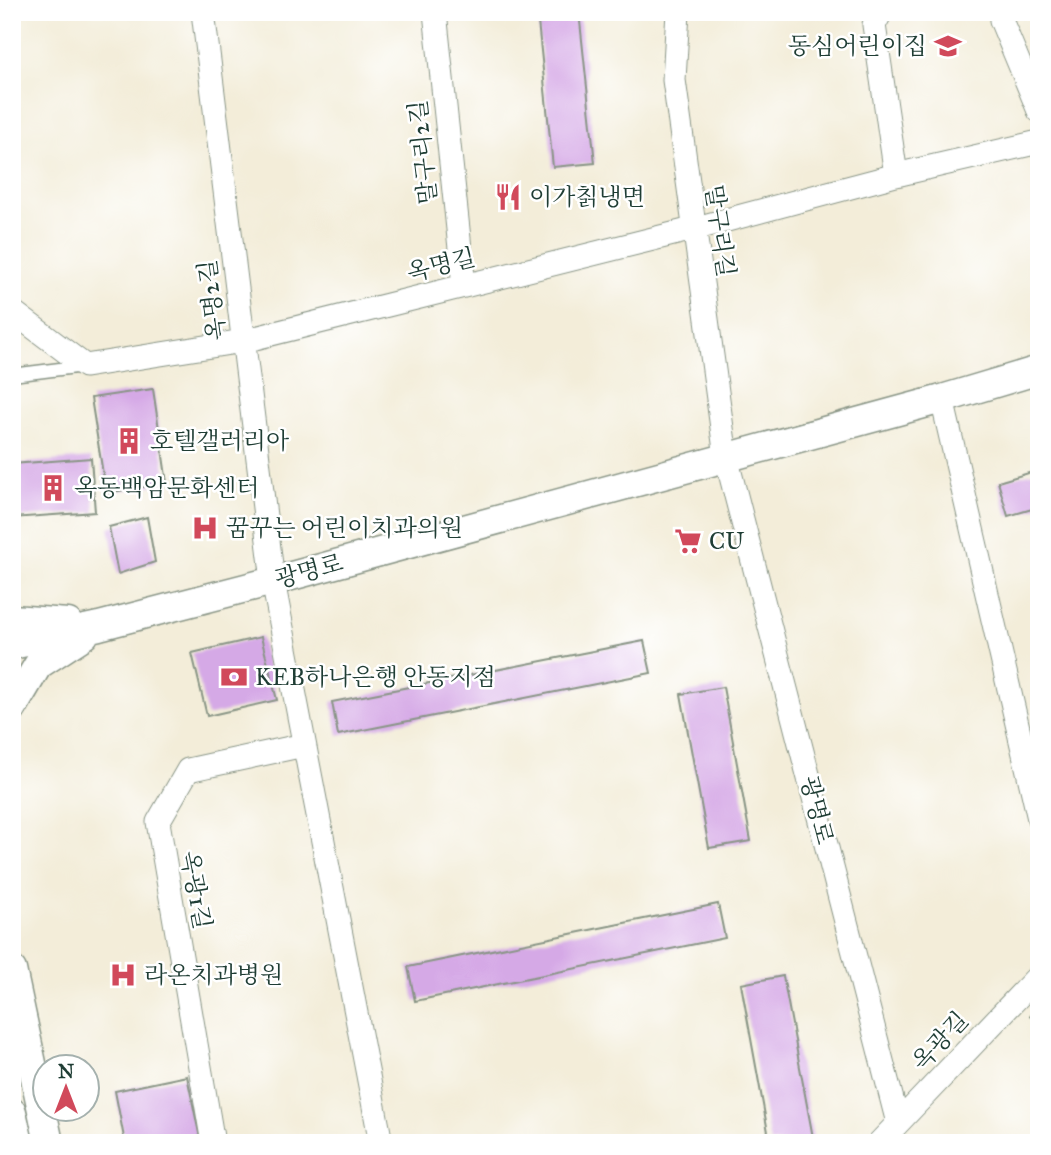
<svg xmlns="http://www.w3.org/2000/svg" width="1051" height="1155" viewBox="0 0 1051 1155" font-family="'IM FELL Great Primer','Noto Serif KR',serif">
  <rect width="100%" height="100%" fill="#fff"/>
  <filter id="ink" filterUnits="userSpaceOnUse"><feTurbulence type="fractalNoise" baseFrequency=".0143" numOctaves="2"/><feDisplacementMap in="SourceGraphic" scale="14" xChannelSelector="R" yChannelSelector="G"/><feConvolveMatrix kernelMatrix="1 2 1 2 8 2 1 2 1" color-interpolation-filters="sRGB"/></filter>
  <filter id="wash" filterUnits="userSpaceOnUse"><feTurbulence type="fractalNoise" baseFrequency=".00686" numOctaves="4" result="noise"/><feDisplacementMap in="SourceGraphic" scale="28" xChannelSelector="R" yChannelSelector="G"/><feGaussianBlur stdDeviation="1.57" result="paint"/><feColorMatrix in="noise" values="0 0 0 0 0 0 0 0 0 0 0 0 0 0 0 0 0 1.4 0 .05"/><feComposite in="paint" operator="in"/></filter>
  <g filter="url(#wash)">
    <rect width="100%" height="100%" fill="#f3edd9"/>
    <g id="blocks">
      <path fill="#d5a9e6" d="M537,12h42l16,151 -42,4z
        M153,389l14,94 -61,10 -15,-95z
        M91,458l4,54 -83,6v-54z
        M1039,470v37l-31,9 -10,-34z
        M147,517l8,45 -37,12 -9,-47z
        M261,637l16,63 -70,16 -15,-63z
        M644,641l7,32 -313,62 -6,-33z
        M723,687l28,154 -42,7 -28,-154z
        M718,904l7,34 -310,63 -7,-34z
        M783,976l31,167h-44l-29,-159z
        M187,1076l14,67h-76l-10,-52z"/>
    </g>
  </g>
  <g filter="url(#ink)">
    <use href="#blocks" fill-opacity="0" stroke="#899586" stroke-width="2"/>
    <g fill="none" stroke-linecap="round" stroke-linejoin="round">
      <defs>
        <path id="service" d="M12,375l72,-9"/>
        <path id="minor" d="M203,12l70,569 108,562
          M435,12l29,274
          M678,12l-4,68 52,377 172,666
          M881,12l-7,13 22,150
          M1005,12l-4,8 38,91
          M12,311l73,55 158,-25 450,-112 203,-54 143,-33
          M942,399l97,420
          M213,1143l-55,-321 30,-52 116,-25
          M879,1143l160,-168"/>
        <path id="tertiary" d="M12,619l56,4
          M12,645l87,-19 174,-45 669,-182 97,-29
          M12,709l26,-44 46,-30
          M12,970l37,173
          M12,1112l7,31"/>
      </defs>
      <use href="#service" stroke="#899586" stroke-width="15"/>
      <use href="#minor" stroke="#899586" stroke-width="25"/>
      <use href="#tertiary" stroke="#899586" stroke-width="31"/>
      <path stroke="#899586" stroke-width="4.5" stroke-dasharray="5 5" stroke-linecap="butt" d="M1030,1015l9,6"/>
      <use href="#service" stroke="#fff" stroke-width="12"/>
      <use href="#minor" stroke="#fff" stroke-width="23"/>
      <use href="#tertiary" stroke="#fff" stroke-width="28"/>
    </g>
  </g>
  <defs>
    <symbol id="school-bare" viewBox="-9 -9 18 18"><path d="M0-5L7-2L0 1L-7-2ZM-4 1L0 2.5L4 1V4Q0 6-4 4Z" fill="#d1495b" stroke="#fff" stroke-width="2.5" paint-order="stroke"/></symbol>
    <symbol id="restaurant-bare" viewBox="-9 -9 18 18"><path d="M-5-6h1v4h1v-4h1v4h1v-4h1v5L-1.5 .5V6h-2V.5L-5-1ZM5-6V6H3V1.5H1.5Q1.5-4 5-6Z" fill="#d1495b" stroke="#fff" stroke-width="2.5" paint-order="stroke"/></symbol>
    <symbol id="building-bare" viewBox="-9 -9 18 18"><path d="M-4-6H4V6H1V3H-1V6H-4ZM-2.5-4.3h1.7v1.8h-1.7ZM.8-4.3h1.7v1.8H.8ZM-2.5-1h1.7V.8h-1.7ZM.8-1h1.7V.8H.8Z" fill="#d1495b" stroke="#fff" stroke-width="2.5" paint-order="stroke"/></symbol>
    <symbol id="hospital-bare" viewBox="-9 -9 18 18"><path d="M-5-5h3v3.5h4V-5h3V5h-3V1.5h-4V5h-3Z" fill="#d1495b" stroke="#fff" stroke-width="2.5" paint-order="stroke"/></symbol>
    <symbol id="supermarket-bare" viewBox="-9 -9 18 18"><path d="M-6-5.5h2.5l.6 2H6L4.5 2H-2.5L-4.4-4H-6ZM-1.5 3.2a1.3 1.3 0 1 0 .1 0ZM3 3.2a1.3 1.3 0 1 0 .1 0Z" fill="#d1495b" stroke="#fff" stroke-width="2.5" paint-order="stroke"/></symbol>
    <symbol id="bank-bare" viewBox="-9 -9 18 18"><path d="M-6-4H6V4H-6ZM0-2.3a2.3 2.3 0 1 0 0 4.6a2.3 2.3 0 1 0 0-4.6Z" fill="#d1495b" stroke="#fff" stroke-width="2.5" paint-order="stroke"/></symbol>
  </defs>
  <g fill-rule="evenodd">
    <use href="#school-bare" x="929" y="27" width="38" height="38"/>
    <use href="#restaurant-bare" x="489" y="178" width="38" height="38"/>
    <use href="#building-bare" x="110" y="422" width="38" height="38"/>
    <use href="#building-bare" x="34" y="469" width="38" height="38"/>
    <use href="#hospital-bare" x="186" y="509" width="38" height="38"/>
    <use href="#supermarket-bare" x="669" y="522" width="38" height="38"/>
    <use href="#bank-bare" x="215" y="658" width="38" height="38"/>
    <use href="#hospital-bare" x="104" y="956" width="38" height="38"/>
  </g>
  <g text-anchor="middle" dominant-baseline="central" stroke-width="5" stroke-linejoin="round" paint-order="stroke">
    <g font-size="24" fill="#1f3d34" stroke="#fff" text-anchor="start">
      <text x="927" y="46" text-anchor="end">동심어린이집</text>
      <text x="529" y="197">이가칡냉면</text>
      <text x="150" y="441">호텔갤러리아</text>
      <text x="74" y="488">옥동백암문화센터</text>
      <text x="226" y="528">꿈꾸는 어린이치과의원</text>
      <text x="709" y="541">CU</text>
      <text x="255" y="677">KEB하나은행 안동지점</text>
      <text x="144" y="975">라온치과병원</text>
    </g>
    <g font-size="24" fill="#1f3d34" stroke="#fff">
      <text transform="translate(423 152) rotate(-96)">말구리2길</text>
      <text transform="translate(720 231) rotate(82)">말구리길</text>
      <text transform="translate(441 265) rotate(-14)">옥명길</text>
      <text transform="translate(212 300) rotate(-97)">옥명2길</text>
      <text transform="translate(309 571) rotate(-15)">광명로</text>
      <text transform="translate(817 810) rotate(76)">광명로</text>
      <text transform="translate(196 890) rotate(80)">옥광1길</text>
      <text transform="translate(940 1041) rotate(-47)">옥광길</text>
    </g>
  </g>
  <rect width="1051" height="1155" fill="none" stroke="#fff" stroke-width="42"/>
  <g transform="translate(66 1088)"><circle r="33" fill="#ffffff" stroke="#a5b1ae" stroke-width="2"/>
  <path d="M0-5L12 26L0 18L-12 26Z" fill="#d1495b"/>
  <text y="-10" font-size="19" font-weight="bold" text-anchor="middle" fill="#1f3d34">N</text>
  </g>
</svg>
